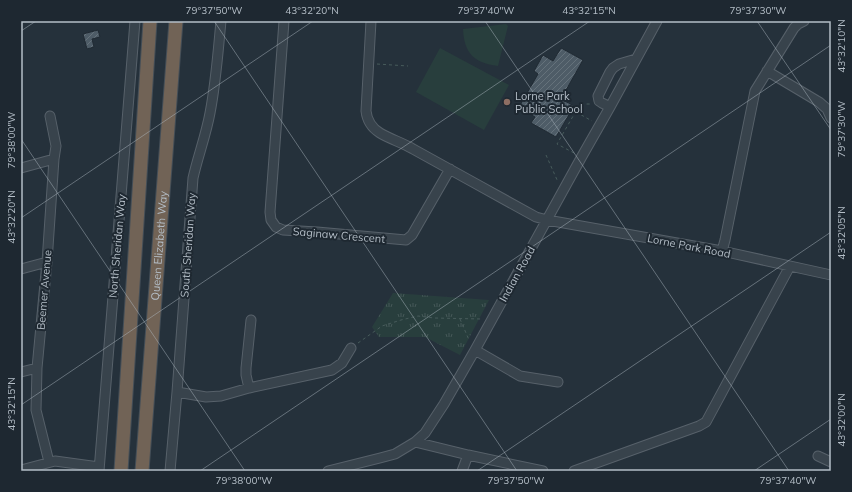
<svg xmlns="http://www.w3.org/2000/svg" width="852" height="492" viewBox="0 0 852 492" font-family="Mulish,sans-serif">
  <defs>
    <pattern id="park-tufts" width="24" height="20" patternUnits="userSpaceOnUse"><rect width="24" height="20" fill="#283e3d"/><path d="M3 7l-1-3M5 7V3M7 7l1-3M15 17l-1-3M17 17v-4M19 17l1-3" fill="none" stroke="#455858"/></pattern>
    <pattern id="building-hatch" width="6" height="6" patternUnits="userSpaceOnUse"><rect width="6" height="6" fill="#4e5c67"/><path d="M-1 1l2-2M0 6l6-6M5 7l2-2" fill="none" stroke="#65727b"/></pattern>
  </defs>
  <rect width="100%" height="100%" fill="#25313b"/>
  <path fill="url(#park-tufts)" d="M393,293l96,7 -29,55 -35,-18h-46l-7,-10z"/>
  <path fill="#283e3d" d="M506,24l2,2 -10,40c-24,-3 -34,-13 -35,-37z
    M440,48l69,37 -25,45 -68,-38z"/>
  <path fill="url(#building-hatch)" stroke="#202a33" d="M98,30l2,7 -8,2 2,8 -7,2 -4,-15z
    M561,48l22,12 -22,39 13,7 -18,31 -25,-14 4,-6 -16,-10 19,-33 -4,-3 9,-16 10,6z"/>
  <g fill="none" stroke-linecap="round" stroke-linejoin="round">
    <defs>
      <path id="minor" d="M284,21l-14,191 1,8 5,7 7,3 34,2 89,8 6,-5 38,-66
        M371,21l-5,90c1,9 6,17 14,22 10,6 23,10 33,16 41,23 82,45 123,68l11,3 175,31 109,24
        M767,71l52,31 8,7 4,9
        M610,107l-8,-4 -3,-2 -1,-5 12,-24 3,-4 6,-4 17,-5
        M21,168l33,-9
        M722,251l3,-11 30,-149 39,-63 4,-4 6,-3
        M21,269l26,-7
        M475,350l45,26 38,6
        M21,372l16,-4
        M249,388l-3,-13v-7l5,-48
        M177,392l29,5 15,-1 28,-8 83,-18 10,-7 9,-15
        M415,442l53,13 75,16
        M818,456l13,6
        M49,462l-13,-52 1,-42 10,-106 7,-103 2,-13 -6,-30
        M21,470l34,-9 44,6
        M99,471l36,-450
        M170,471l7,-79 16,-214c5,-22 13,-43 17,-65 6,-31 8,-61 11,-92
        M328,471l52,-13 15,-4 20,-12 10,-9 19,-29 31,-54 106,-192 29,-51 47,-86
        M462,471l6,-16
        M574,471l125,-45 7,-4 84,-156"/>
      <g id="highway">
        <path d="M121,471l29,-450"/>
        <path id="s1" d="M142,471l34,-450"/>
      </g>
    </defs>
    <use href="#minor" stroke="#57616a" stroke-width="11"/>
    <use href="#highway" stroke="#444e57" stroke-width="15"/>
    <path stroke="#475b5b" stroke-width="1" stroke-dasharray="3 3" stroke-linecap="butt" d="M377,64l31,2
      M576,112l16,9
      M574,153l-17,-9 23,-40h12
      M546,155l12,27
      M460,319l9,21
      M358,343l24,-17 19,-6 17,-4 16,2 47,1"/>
    <use href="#minor" stroke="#38434c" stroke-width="9"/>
    <use href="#highway" stroke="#716356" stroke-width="13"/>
  </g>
  <path fill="none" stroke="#b4bec7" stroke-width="1" stroke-opacity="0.45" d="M214,21l303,450M485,21l304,450M757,21l74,109M21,31l15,-10M21,139l224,332M21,218l292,-197M21,405l569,-384M200,471l631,-426M477,471l354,-239M754,471l77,-52"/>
  <circle fill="#8d6e63" stroke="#1e2831" stroke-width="1.5" cx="507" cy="102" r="4"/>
  <g text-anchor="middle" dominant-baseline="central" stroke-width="4" stroke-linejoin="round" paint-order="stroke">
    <g font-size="11" fill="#b4bec7" stroke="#1e2831" text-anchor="start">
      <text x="515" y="96">Lorne Park<tspan x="515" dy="13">Public School</tspan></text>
    </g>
    <g font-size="11" fill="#b4bec7" stroke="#1e2831">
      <text transform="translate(339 235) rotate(5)">Saginaw Crescent</text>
      <text transform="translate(188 245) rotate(-86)">South Sheridan Way</text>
      <text transform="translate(117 246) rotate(-85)">North Sheridan Way</text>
      <text stroke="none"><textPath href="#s1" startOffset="226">Queen Elizabeth Way</textPath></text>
      <text transform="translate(689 246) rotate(11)">Lorne Park Road</text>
      <text transform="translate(517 274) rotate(-61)">Indian Road</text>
      <text transform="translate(44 290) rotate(-85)">Beemer Avenue</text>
    </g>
  </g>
  <rect width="852" height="492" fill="none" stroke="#1e2831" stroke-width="44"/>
  <rect x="22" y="22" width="808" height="448" fill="none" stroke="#b4bec7" stroke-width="1.5"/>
  <g font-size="10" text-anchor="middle" fill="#b4bec7">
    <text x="214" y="14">79°37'50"W</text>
    <text x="312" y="14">43°32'20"N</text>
    <text x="486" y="14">79°37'40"W</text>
    <text x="589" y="14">43°32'15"N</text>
    <text x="758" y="14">79°37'30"W</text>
    <text transform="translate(841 46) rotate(-90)" y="4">43°32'10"N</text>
    <text transform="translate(841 129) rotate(-90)" y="4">79°37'30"W</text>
    <text transform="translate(11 140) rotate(-90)" y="4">79°38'00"W</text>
    <text transform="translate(11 217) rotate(-90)" y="4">43°32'20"N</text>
    <text transform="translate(841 233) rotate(-90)" y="4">43°32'05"N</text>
    <text transform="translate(11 404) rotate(-90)" y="4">43°32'15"N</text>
    <text transform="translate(841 420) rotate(-90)" y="4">43°32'00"N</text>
    <text x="244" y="484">79°38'00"W</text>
    <text x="516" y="484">79°37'50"W</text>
    <text x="788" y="484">79°37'40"W</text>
  </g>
</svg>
